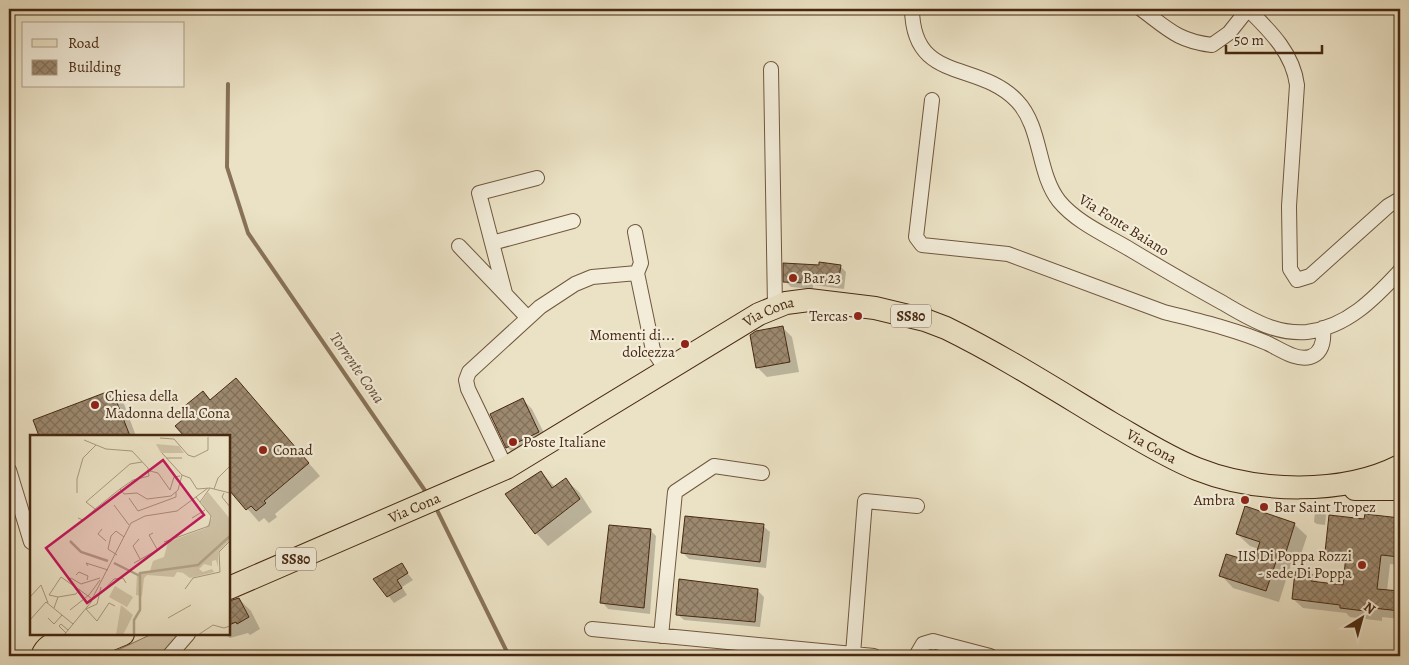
<svg xmlns="http://www.w3.org/2000/svg" width="1409" height="665" viewBox="0 0 1409 665" font-family="Alegreya,serif">
  <defs>
    <pattern id="building-cross-hatch" width="8" height="8" patternUnits="userSpaceOnUse" patternTransform="scale(1.25)"><rect width="8" height="8" fill="#9c896f"/><path d="M0 0l8 8M0 8l8-8" fill="none" stroke="#81705a"/></pattern>
  </defs>
  <rect width="100%" height="100%" fill="#ebe2c5"/>
  <filter id="stains"><feTurbulence type="fractalNoise" baseFrequency=".004" numOctaves="4"/><feColorMatrix values="0 0 0 0 .2 0 0 0 0 .09 0 0 0 0 .02 0 0 0 .5 -.17"/></filter>
  <radialGradient id="worn" r=".72"><stop offset=".6" stop-color="#630" stop-opacity="0"/><stop offset="1" stop-color="#630" stop-opacity=".3"/></radialGradient>
  <path fill="#cfc3a6" stroke="#8b765c" d="M152,634h30l-21,22h-56z"/>
  <path fill="#0003" d="M840,266l6,6 -2,17 -31,-4v4l-22,-2 -6,-6z
    M783,328l9,9 7,35 -32,5 -9,-9 -6,-33z
    M236,380l84,96 -45,38 2,3 -8,6 -5,-5 -5,4 -30,-34v-52h-44l-8,-10z
    M111,391l13,13 12,32h-95l-6,-15z
    M523,400l9,9 16,32 -32,15 -9,-9z
    M541,472l14,15 11,-7 13,12 13,20 -44,34 -12,-13z
    M1315,512l8,1 3,2 -1,10 -8,-1 -3,-2z
    M1366,515l34,4v46l-10,-1 -3,27 13,1v27l-18,-2v4l-32,-4 -4,-4 -43,-5 -10,-9 18,-24 9,9 24,2 2,-24 -10,-1 -10,-9 39,-32z
    M1294,524l13,12 -9,27 -6,-2 -13,41 -46,-14 -12,-13 33,-11 5,-15 -9,-3 -13,-12z
    M763,526l7,6 -4,36 -77,-9 -6,-6z
    M650,530l6,6 -6,78 -42,-5 -6,-7z
    M401,565l12,15 -11,7 5,8 -13,8 -19,-24z
    M758,591l6,6 -4,30 -76,-7 -7,-6z
    M239,599l12,12 9,18 -10,6 -2,-2 -18,5 -6,-4h5v-31z"/>
  <g fill="none" stroke-linecap="round" stroke-linejoin="round">
    <path stroke="#887258" stroke-width="4" d="M228,84l-1,83 21,66 180,262
      M436,508l73,148"/>
  </g>
  <path fill="url(#building-cross-hatch)" stroke="#472911" d="M819,262l22,3 -3,19 -30,-4 -1,3 -24,-1v-19l36,2z
    M783,326l7,36 -34,6 -6,-33 6,-4z
    M236,378l73,85 -45,38 2,2 -10,8 -5,-5 -5,4 -17,-20v-54h-45l-9,-10 12,-10 -6,-7 22,-18 7,9z
    M112,390l18,46h-91l-6,-16z
    M523,398l16,34 -33,16 -16,-34z
    M541,471l11,17 14,-10 14,21 -45,35 -30,-40z
    M1245,506l50,17 -9,29 -6,-2 -14,41 -47,-15 7,-22 27,8 7,-20 -24,-8z
    M1365,514l35,4v39l-19,-2 -4,34 23,2v20l-27,-3v4l-33,-4v-3l-48,-6 3,-27 17,2 -1,7 32,4 3,-30 -21,-3 4,-37 35,4z
    M685,516l79,8 -4,38 -79,-9z
    M609,525l42,4 -7,79 -44,-5z
    M402,563l6,10 -11,7 5,8 -15,9 -14,-18z
    M679,579l79,10 -3,33 -79,-7z
    M239,598l10,19 -12,7 -1,-2 -7,3v-24z"/>
  <g fill="none" stroke-linecap="round" stroke-linejoin="round">
    <defs>
      <path id="minor" d="M912,9c1,75 66,51 105,92 25,26 20,72 42,100 18,22 49,35 72,49 30,18 61,36 92,53 15,9 30,18 47,24 12,4 24,6 37,5 40,-5 67,-33 93,-61
        M1141,9c27,20 37,32 71,36l17,-12 19,-24
        M1248,9c22,22 45,44 49,76l-8,121 1,63 7,11 13,-4 78,-70 12,-7
        M771,69l4,238
        M932,100l-16,137 6,8 86,9 156,58c35,9 70,17 103,31 13,6 29,18 43,14 13,-4 14,-18 13,-29
        M635,232l6,31 -4,10
        M492,243l81,-22
        M459,246l68,71
        M505,293l-26,-100 58,-15
        M506,468l-38,-79 -2,-9 3,-8 71,-65 35,-23 17,-7 45,-4 16,77 14,21
        M9,470l22,72
        M592,629l282,27
        M661,636l14,-144 39,-26 48,7
        M944,644l46,12
        M853,654l12,-153 52,5
        M169,656l19,-22
        M916,656l7,-12 10,-3 11,3 6,12"/>
      <g id="primary">
        <path d="M1355,489h45"/>
        <path id="s1" d="M229,588l277,-120 253,-154 27,-11 23,-3 66,8 50,12 21,8c57,28 110,62 165,95 28,16 56,34 86,46 60,24 146,26 203,-3"/>
        <path d="M71,644l33,-2 19,-8"/>
        <path d="M42,656c7,-18 30,-18 38,0"/>
      </g>
    </defs>
    <use href="#minor" stroke="#70573e" stroke-width="16"/>
    <use href="#primary" stroke="#472911" stroke-width="24"/>
    <use href="#minor" stroke="#f2ecd9" stroke-width="14"/>
    <use href="#primary" stroke="#ebe2c5" stroke-width="22"/>
  </g>
  <g fill="#8f2418" stroke="#f2ecd9" stroke-width="2">
    <circle cx="793" cy="278" r="5"/>
    <circle cx="858" cy="316" r="5"/>
    <circle cx="685" cy="344" r="5"/>
    <circle cx="95" cy="405" r="5"/>
    <circle cx="513" cy="442" r="5"/>
    <circle cx="263" cy="450" r="5"/>
    <circle cx="1245" cy="500" r="5"/>
    <circle cx="1264" cy="507" r="5"/>
    <circle cx="1362" cy="565" r="5"/>
  </g>
  <g text-anchor="middle" dominant-baseline="central" stroke-width="4.5" stroke-linejoin="round" paint-order="stroke">
    <g fill="#f2ecd9" stroke="#7a644d" stroke-width="1">
      <rect x="891" y="304.5" width="40" height="23" rx="4"/>
      <rect x="276" y="547.5" width="40" height="23" rx="4"/>
    </g>
    <g font-size="14" font-weight="bold" fill="#472911">
      <text x="911" y="316">SS80</text>
      <text x="296" y="559">SS80</text>
    </g>
    <g font-size="15" fill="#472911" stroke="#f2ecd9">
      <text transform="translate(1124 225) rotate(32)">Via Fonte Baiano</text>
      <text stroke="none"><textPath href="#s1" startOffset="608">Via Cona</textPath></text>
      <text stroke="none"><textPath href="#s1" startOffset="1028">Via Cona</textPath></text>
      <text stroke="none"><textPath href="#s1" startOffset="202">Via Cona</textPath></text>
    </g>
    <g font-size="15" fill="#472911" stroke="#f2ecd9" text-anchor="start">
      <text x="803" y="278">Bar 23</text>
      <text x="848" y="316" text-anchor="end">Tercas</text>
      <text x="675" y="335" text-anchor="end">Momenti di...<tspan x="675" dy="17">dolcezza</tspan></text>
      <text x="105" y="396">Chiesa della<tspan x="105" dy="17">Madonna della Cona</tspan></text>
      <text x="523" y="442">Poste Italiane</text>
      <text x="273" y="450">Conad</text>
      <text x="1235" y="500" text-anchor="end">Ambra</text>
      <text x="1274" y="507">Bar Saint Tropez</text>
      <text x="1352" y="556" text-anchor="end">IIS Di Poppa Rozzi<tspan x="1352" dy="17">- sede Di Poppa</tspan></text>
    </g>
    <g font-size="16" font-style="italic" fill="#674e35" stroke="#f2ecd9">
      <text transform="translate(357 368) rotate(55)">Torrente Cona</text>
    </g>
  </g>
  <g transform="translate(30 435)">
    <rect width="200" height="200" fill="#ebe2c5"/>
    <path d="M126,9l23,2 5,7h-23zM178,57l22,27v21l-12,12v15l-2,-7 -4,1v5l-8,-2 -5,5 4,3 9,-3 2,3 -24,6 -7,-5 -6,-1 -3,5 -27,-2 -3,3 -2,18 -6,-1 1,-21 13,-3 3,-10 11,-4 4,-15 38,-14 6,-10 -11,-16zM85,151l18,11 -6,10 -18,-10zM91,170l12,10 -10,20h-7z" fill="#cfc3a6"/>
    <path fill="none" stroke="#b3a388" stroke-width="2.5" d="M40,106l11,11 27,9M84,128l26,13M104,200v-15l6,-10v-37l58,-8 32,-29"/>
    <path fill="none" stroke="#a9987d" stroke-width="1" d="M156,0h29M130,3l14,1 14,16 6,2 14,-7v-13M54,5l22,9 26,2 16,17 1,8 -16,4 -13,9 4,5 13,-1 10,6 24,-3 7,-6 4,-15 8,3 7,11M132,18l20,22M136,23h16M120,36l8,2 12,17 4,-13 6,-1M90,54l-25,20 -9,-7 44,-38 12,-2M167,54l13,-1 20,5M184,54l4,-11 12,-12M47,58v-14l6,-21 13,-13M194,58l-2,4 8,10M99,63l9,13 38,-14v-5M170,67l10,-14M84,70l15,20M48,83l5,2 12,-11M162,83l13,-8M72,94l-4,5 8,7M123,98l-4,2 8,14M109,104l-6,7 7,13M134,107l45,-16 2,-10 -15,-19M87,120l-9,-6 3,-13 5,-5 8,6M104,128l30,-17M58,131l-2,-3 22,7M46,140l3,-3 9,4 -1,4M38,145l3,-2 10,6 19,-6M71,152l-4,17 -11,5 11,12 12,-18 6,3M155,154l8,-11 27,-6 -1,-20 11,-11M72,157l12,-13 9,-1 3,5M0,162l11,-12 7,18M28,162l-9,-2 12,-18 30,21M60,168l41,-80 14,-7 32,-5 31,-23M24,173l4,-11 18,-3 4,-5M40,175l19,-15 11,-15M18,183l6,6 8,-9M138,183l23,-13M0,185l16,-18 27,22M36,198l-7,-7 2,-2 7,6M34,200l28,-34M168,200l15,-10 11,3 6,-2"/>
    <path fill="#c2185b" fill-opacity="0.15" stroke="#c2185b" stroke-width="2.5" d="M133,25l41,55 -117,88 -41,-55z"/>
    <rect width="200" height="200" fill="none" stroke="#472911" stroke-width="2.5"/>
  </g>
  <rect width="1409" height="665" fill="none" stroke="#ebe2c5" stroke-width="30"/>
  <rect x="10" y="10" width="1389" height="645" fill="none" stroke="#472911" stroke-width="2.5"/>
  <rect x="15" y="15" width="1379" height="635" fill="none" stroke="#472911"/>
  <rect x="22" y="22" width="162" height="65" fill="#f2ecd9" stroke="#ae9e89"/>
  <rect x="32" y="39" width="25" height="8" fill="#ebe2c5" stroke="#ae9e89"/>
  <text x="68" y="48" font-size="15" fill="#472911">Road</text>
  <rect x="32" y="60" width="25" height="15" fill="url(#building-cross-hatch)" stroke="#ae9e89"/>
  <text x="68" y="72" font-size="15" fill="#472911">Building</text>
  <g transform="translate(1362 618) rotate(37)" stroke="#f2ecd9" stroke-width="4" paint-order="stroke">
  <path d="M0-4L9 19L0 12L-9 19Z" fill="#472911"/>
  <text y="-8" font-size="14" font-weight="bold" text-anchor="middle" fill="#472911">N</text>
  </g>
  <path d="M1226 45v8h96v-8" fill="none" stroke="#472911" stroke-width="2.5"/>
  <text x="1234" y="45" font-size="15" fill="#472911" stroke="#f2ecd9" stroke-width="4" paint-order="stroke">50 m</text>
  <rect width="100%" height="100%" filter="url(#stains)"/>
  <rect width="100%" height="100%" fill="url(#worn)"/>
</svg>
